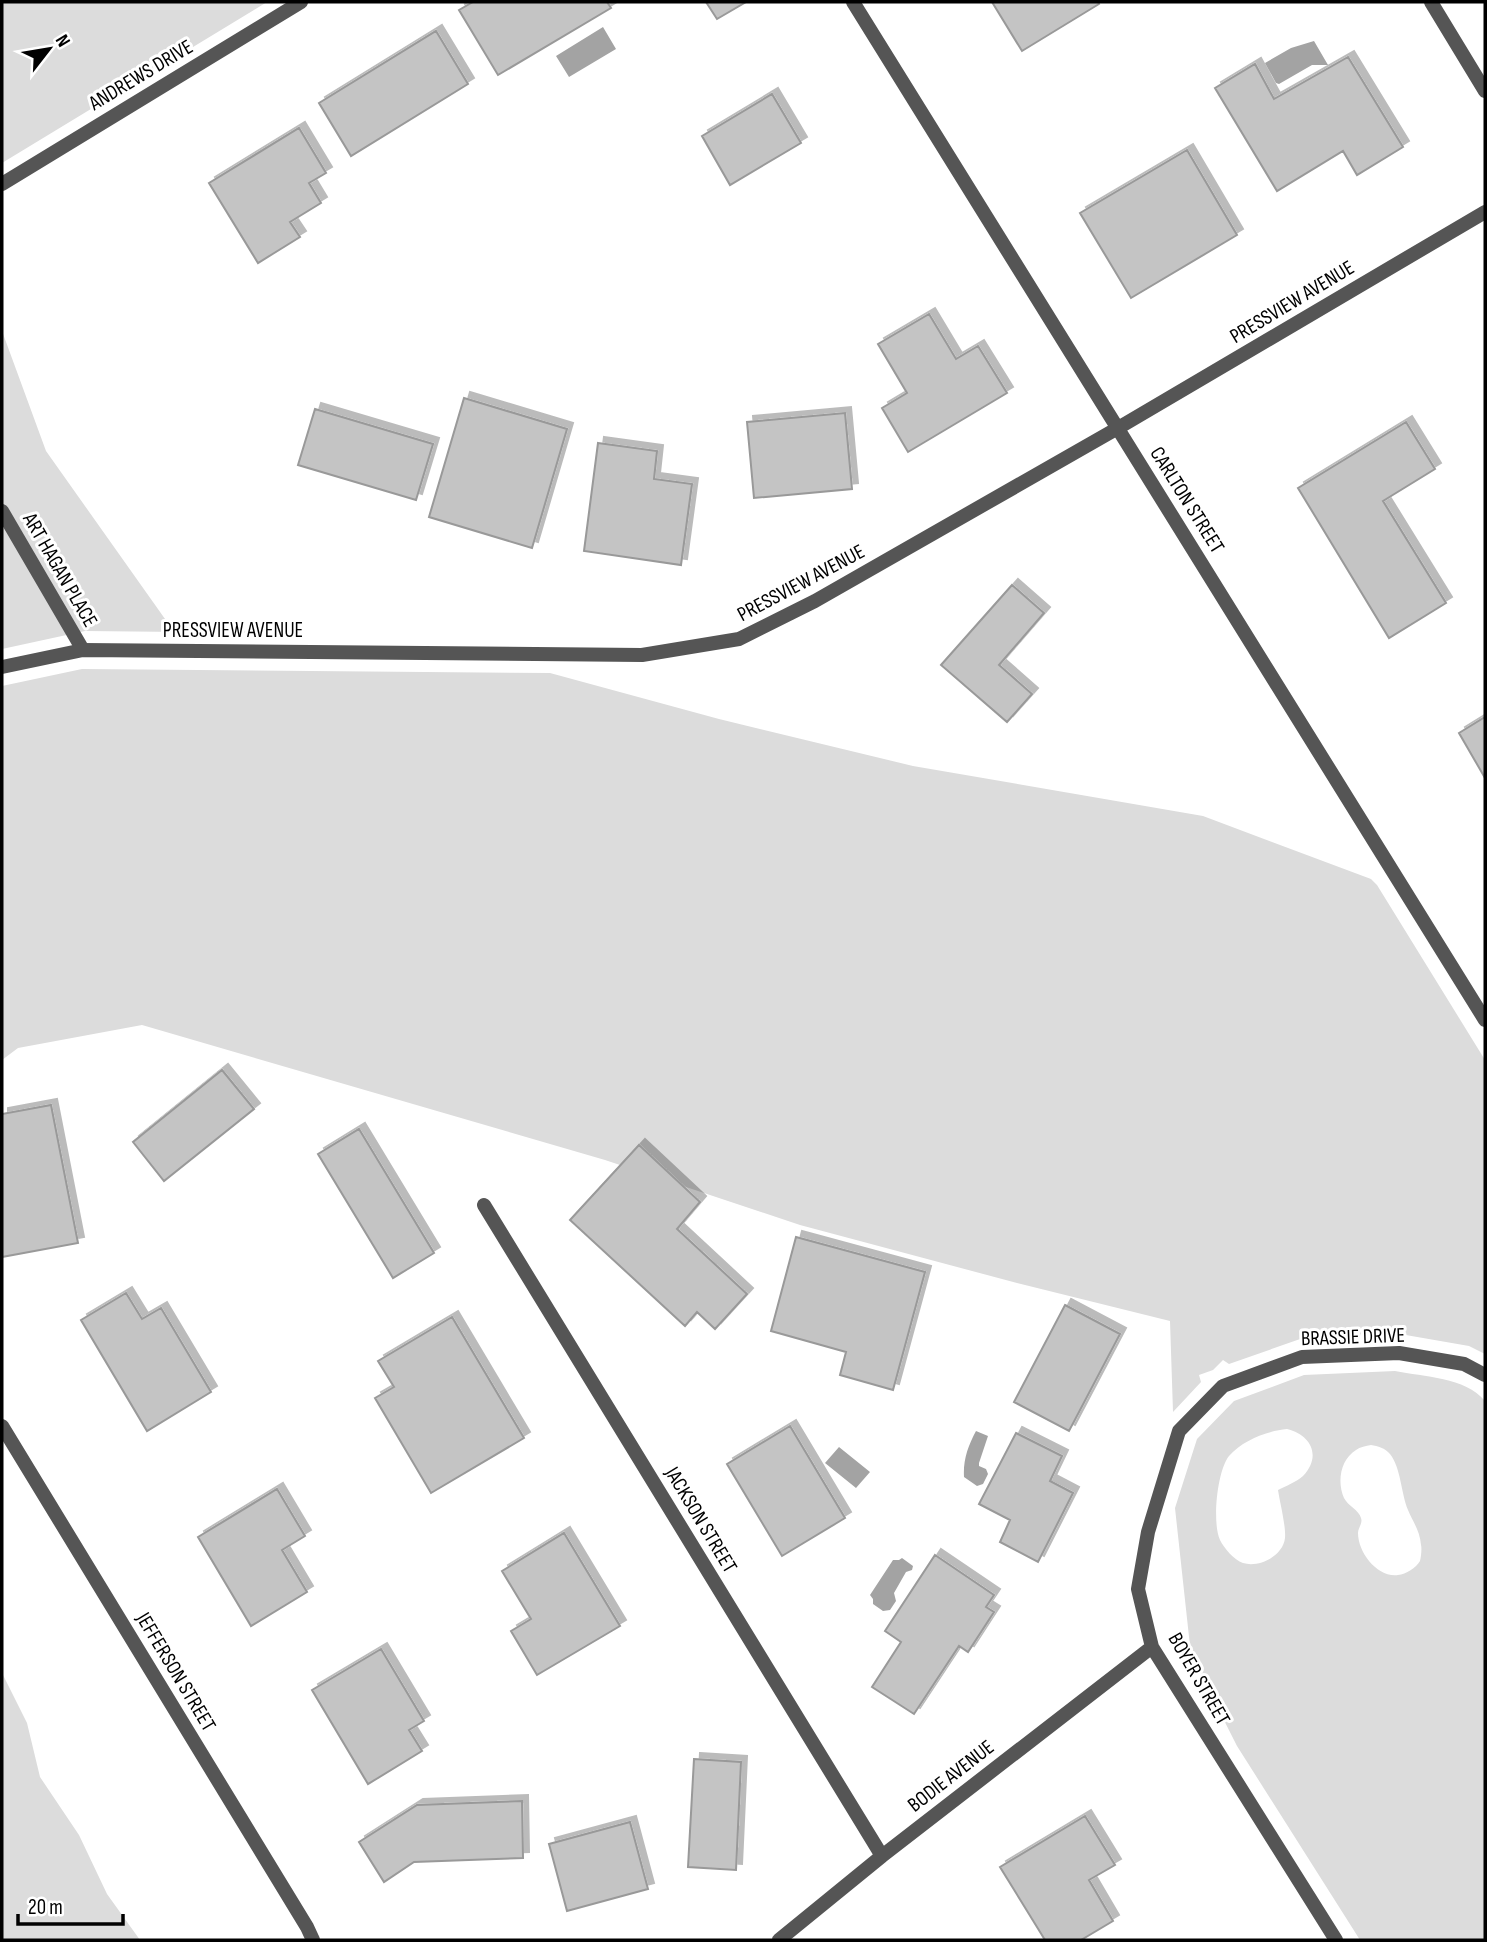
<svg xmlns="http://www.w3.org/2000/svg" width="1487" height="1942" viewBox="0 0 1487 1942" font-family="'Sofia Sans Condensed',sans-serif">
  <defs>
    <filter id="shadow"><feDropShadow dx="6" dy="-6" stdDeviation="0" flood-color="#0004"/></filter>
  </defs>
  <rect width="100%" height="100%" fill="#fff"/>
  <path fill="#dcdcdc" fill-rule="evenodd" d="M2,2h265l-265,161z
    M2,331l44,120 124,175 110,7 -195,-2 -83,18z
    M82,669l468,4 169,46 194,47 290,50 168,63 6,6 108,175v294l-16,-8 -69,-12 -97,4 -74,26 -6,-4 -10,10 -14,5 2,7 -28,30 -3,-91 -153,-38 -217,-58 -195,-65 -463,-135 -124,23 -16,12v-374z
    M1395,1371c29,6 70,6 90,30v539h-125l-123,-194 -46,-91 -16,-147 22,-69 37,-38 70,-26zM1287,1429c24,6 35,27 16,47 -7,6 -17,10 -25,14 2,13 8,36 7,48 -2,18 -26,30 -42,25 -9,-3 -19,-15 -23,-23 -8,-17 -3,-69 9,-84 14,-16 38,-25 58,-27zM1371,1445c7,1 14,3 19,9 11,14 11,39 18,56 5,12 12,21 13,35 1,3 0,12 -1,16 -4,7 -14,13 -22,14 -20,3 -40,-22 -40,-42 0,-5 5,-10 3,-15 -2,-8 -13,-12 -17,-20 -7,-16 -4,-38 12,-48 4,-3 10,-4 15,-5z
    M2,1673l25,50 13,54 39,58 28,59 33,46h-138z"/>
  <path fill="#a3a3a3" d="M603,27l13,22 -47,28 -13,-21z
    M1314,41l14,24h-16l-33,19 -3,-1 -11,-20 26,-15z
    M976,1431l12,5 -9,27v3l7,3 2,5 -5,10 -6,2 -13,-9c-1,-17 4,-31 12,-46z
    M839,1447l31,25 -14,16 -31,-25z
    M902,1558l11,8 -1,4 -6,2 -12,21 2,8 -6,9 -7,1 -10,-7v-5l-3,-4 23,-35h6z"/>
  <path fill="#c4c4c4" stroke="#999" stroke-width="2" filter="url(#shadow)" d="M473,2h134l4,6 -113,67 -39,-65z
    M706,2h40l-29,17z
    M992,2h106l1,2 -77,47z
    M436,31l32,53 -117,72 -32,-53z
    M1348,57l55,90 -46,28 -14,-24 -66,40 -62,-103 40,-24 19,35z
    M772,94l29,49 -71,42 -28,-49z
    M299,128l27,45 -17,10 12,20 -31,19 10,15 -42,26 -49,-80z
    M1187,150l50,85 -106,63 -51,-85z
    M929,314l27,45 22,-13 29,47 -99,59 -26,-44 25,-15 -29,-49z
    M464,398l103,31 -35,119 -103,-31z
    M315,409l118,35 -17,56 -118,-35z
    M845,413l7,76 -98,9 -7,-76z
    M1406,422l29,47 -52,32 63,102 -57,35 -91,-150z
    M598,443l59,8 -3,28 38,5 -11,81 -97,-14z
    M1012,585l32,28 -45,52 33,29 -25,28 -66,-57z
    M1485,717v61l-26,-45z
    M222,1070l32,39 -90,72 -31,-39z
    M51,1105l27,138 -76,14v-143z
    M359,1129l75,124 -41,25 -75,-124z
    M639,1145l61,57 -23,27 70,65 -32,35 -18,-17 -12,14 -115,-106z
    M796,1237l129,35 -32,118 -53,-15 6,-23 -75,-21z
    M126,1293l16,26 19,-11 50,84 -64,39 -66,-111z
    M1065,1305l55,29 -51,97 -55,-29z
    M452,1317l72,121 -93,55 -56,-95 19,-11 -16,-26z
    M790,1426l55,92 -63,38 -55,-92z
    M1016,1433l46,23 -12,25 23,12 -35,69 -38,-20 10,-22 -31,-16z
    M277,1489l28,47 -23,14 25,42 -56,34 -53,-89z
    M564,1533l56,93 -83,49 -26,-44 20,-12 -29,-48z
    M935,1555l59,40 -8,12 8,5 -26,40 -9,-6 -45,68 -42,-27 29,-45 -16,-11z
    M381,1649l43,72 -15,9 13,21 -54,33 -56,-94z
    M694,1759l47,3 -5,108 -48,-3z
    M522,1801l1,57 -109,4 -30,20 -25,-40 58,-37z
    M1085,1816l30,49 -26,15 24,41 -32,19h-36l-45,-73z
    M630,1822l18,67 -81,22 -18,-67z"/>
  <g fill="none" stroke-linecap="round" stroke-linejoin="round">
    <path stroke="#555" stroke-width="14" d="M2,511l81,139"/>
    <path stroke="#555" stroke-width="14" d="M853,2l632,1018
      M1431,2l54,89
      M2,184l299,-182
      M2,667l81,-17 559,5 97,-16 76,-38 303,-173 367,-216
      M484,1205l398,651
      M2,1426l305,501 6,13
      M779,1940l103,-84 270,-209
      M1336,1940l-184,-293 -14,-58 10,-57 31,-101 44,-45 79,-29 97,-4 65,11 21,11"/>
  </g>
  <g text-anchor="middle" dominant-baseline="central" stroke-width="6" stroke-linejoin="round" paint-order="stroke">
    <g font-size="21" fill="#000" stroke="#fff">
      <text transform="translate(141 75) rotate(-31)">ANDREWS DRIVE</text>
      <text transform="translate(1292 302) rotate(-31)">PRESSVIEW AVENUE</text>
      <text transform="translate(1187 500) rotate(58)">CARLTON STREET</text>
      <text transform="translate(60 570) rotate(60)">ART HAGAN PLACE</text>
      <text transform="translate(801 583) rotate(-28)">PRESSVIEW AVENUE</text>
      <text x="233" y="630">PRESSVIEW AVENUE</text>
      <text transform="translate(1353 1337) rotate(-2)">BRASSIE DRIVE</text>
      <text transform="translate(701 1520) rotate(59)">JACKSON STREET</text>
      <text transform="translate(176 1672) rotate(59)">JEFFERSON STREET</text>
      <text transform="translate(1199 1679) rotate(60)">BOYER STREET</text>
      <text transform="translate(951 1776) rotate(-38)">BODIE AVENUE</text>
    </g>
  </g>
  <rect width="1487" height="1942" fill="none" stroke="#000000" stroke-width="7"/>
  <g transform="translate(49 49) rotate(59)" stroke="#ffffff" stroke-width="5" paint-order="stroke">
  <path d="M0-5L12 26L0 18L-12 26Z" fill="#000000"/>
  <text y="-10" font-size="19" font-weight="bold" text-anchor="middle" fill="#000000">N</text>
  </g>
  <path d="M18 1914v10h105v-10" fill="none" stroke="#000000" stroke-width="3.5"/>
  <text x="28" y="1914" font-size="21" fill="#000000" stroke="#ffffff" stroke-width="5" paint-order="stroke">20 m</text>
</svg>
